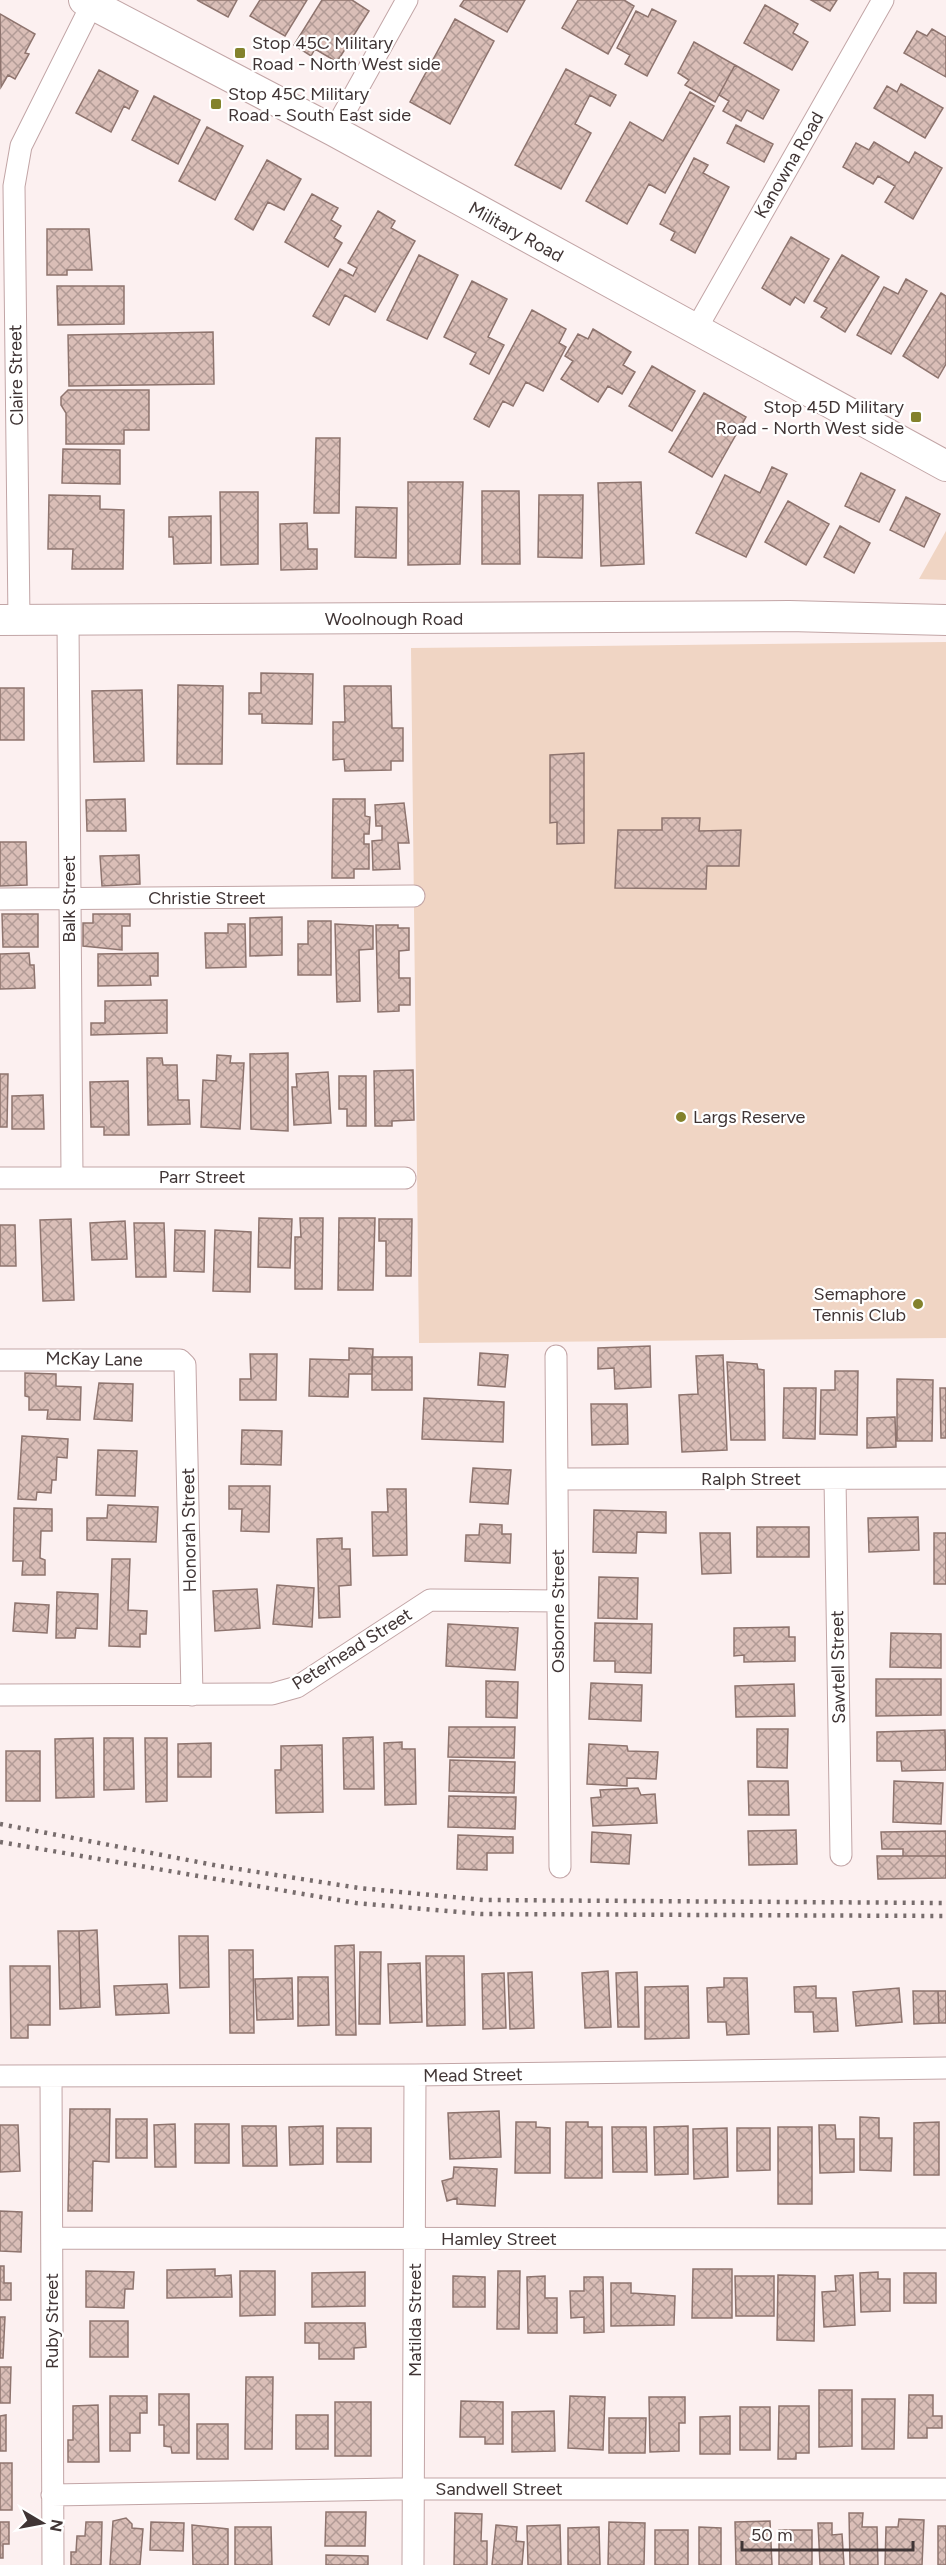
<svg xmlns="http://www.w3.org/2000/svg" width="946" height="2565" viewBox="0 0 946 2565" font-family="Figtree,sans-serif">
  <defs>
    <pattern id="building-cross-hatch" width="8" height="8" patternUnits="userSpaceOnUse" patternTransform="scale(1.5)"><rect width="8" height="8" fill="#dabeb7"/><path d="M0 0l8 8M0 8l8-8" fill="none" stroke="#b29b96"/></pattern>
  </defs>
  <rect width="100%" height="100%" fill="#fcf0f0"/>
  <path fill="#f0d5c4" d="M946,531v49l-27,-1z
    M946,642v696l-527,5 -8,-695z"/>
  <path fill="url(#building-cross-hatch)" stroke="#8e746e" stroke-width="1.5" d="M197,0h40l-9,17z
    M260,0h47l-22,36 -35,-20z
    M322,0h30l17,11 -32,51 -22,-13 -4,7 -17,-11z
    M464,0h61l-18,32 -47,-26z
    M578,0h46l10,6 -26,48 -46,-26z
    M811,0h26l-7,11z
    M765,5l33,19 -5,9 15,9 -16,28 -48,-27z
    M652,9l24,12 -29,55 -22,-12 5,-9 -13,-7 19,-37 12,6z
    M0,14l35,20 -10,19 4,1 -14,25 -7,-4 -7,12z
    M455,19l39,22 -44,83 -40,-22z
    M932,29l14,8v40l-42,-24 13,-22 10,5z
    M694,42l41,23 -20,37 -30,-17 4,-5 -11,-7z
    M735,65l44,25 -16,29 -16,-9 -6,11 -18,-10 6,-10 -10,-6z
    M566,69l50,26 -6,11 -20,-11 -15,29 16,9 -30,56 -46,-24z
    M99,70l39,21 -9,18 -5,-3 -13,26 -35,-19z
    M901,84l42,24 -18,30 -51,-30 13,-22 10,6z
    M690,92l24,14 -49,87 -16,-9 -22,40 -41,-23 44,-79 33,19z
    M154,96l46,24 -22,44 -46,-24z
    M736,125l37,19 -9,18 -37,-19z
    M207,127l36,19 -28,54 -36,-19z
    M874,142l35,21 6,-11 27,16 -29,51 -28,-17 10,-16 -17,-10 -5,8 -30,-17 13,-24 13,7z
    M694,158l14,7 -5,8 26,14 -34,66 -24,-13 4,-8 -15,-8z
    M267,160l34,19 -17,31 -16,-8 -15,28 -18,-11z
    M312,194l26,14 -7,12 10,6 -7,12 8,5 -14,24 -43,-25z
    M378,211l17,10 -4,7 24,13 -40,71 -30,-17 -16,30 -16,-9 27,-47 13,7 4,-8 -9,-5z
    M47,229h42l3,41h-25v5h-20z
    M791,237l38,22 -25,44 -9,-6 -5,8 -28,-17z
    M419,255l39,20 -31,64 -40,-19z
    M842,255l37,22 -34,55 -24,-15 6,-9 -13,-7z
    M906,279l21,12 -36,63 -34,-19 27,-48 14,7z
    M472,281l35,18 -19,38 16,8 -15,29 -19,-10 6,-11 -32,-16z
    M57,286h67v38l-66,1z
    M941,293l5,3v68l-8,14 -35,-22z
    M532,310l34,19 -7,14 7,4 -23,44 -17,-9 -13,24 -10,-5 -14,26 -15,-8z
    M593,329l38,23 -8,13 12,7 -13,22 -14,-8 -10,16 -37,-23 12,-18 -8,-5 13,-22 10,5z
    M213,332l1,52 -145,2 -1,-51z
    M652,366l43,25 -23,40 -43,-25z
    M68,390h81v40h-25v14h-58v-31l-5,-8v-8z
    M704,393l42,24 -34,60 -43,-25z
    M316,438h24l-1,75h-25z
    M63,449l57,1v34l-58,-1z
    M772,467l15,7 -41,83 -50,-24 29,-58 35,18z
    M861,473l34,17 -16,32 -34,-16z
    M408,482h55l-3,82 -52,1z
    M641,482l3,82 -43,2 -3,-83z
    M482,491h37l1,73h-38z
    M220,492h38v72l-37,1z
    M49,495l51,1v13l24,1 -1,59h-51l1,-20h-25z
    M539,495h44l-1,63 -44,-1z
    M906,497l34,17 -16,33 -34,-17z
    M788,501l41,23 -23,41 -41,-23z
    M356,507l41,1 -1,50 -41,-1z
    M211,516v47l-37,1 -1,-27h-4v-20z
    M307,523l1,26h9v20l-36,1 -1,-46z
    M840,526l30,17 -16,30 -30,-16z
    M261,673l52,1 -1,50 -50,-1v-9h-13v-21h12z
    M178,685l45,1 -1,78h-45z
    M344,686h47l1,42h11v33h-12v9l-46,1 -1,-12 -11,1v-38h12z
    M0,688h24v52h-24z
    M142,690l2,71 -50,1 -2,-71z
    M584,753v90l-27,1v-22l-7,1v-68z
    M125,799l1,32h-39l-1,-31z
    M333,799h32v17l5,1 -1,17h-5v10h5v25h-15v9h-22z
    M404,803l5,40h-11l2,26 -27,1 -1,-29 10,-1v-14h-6l-1,-21z
    M662,818h38l-1,13 42,-1 -2,36h-32l-1,23 -91,-1 3,-58h44z
    M0,842h26l1,43 -27,1z
    M139,855l1,29 -38,2 -2,-30z
    M2,914h36v33h-35z
    M93,914h37v12h-8v24l-39,-4v-23h10z
    M282,917v38l-32,1v-38z
    M308,921h23v54h-33v-31h10z
    M228,924h17l1,43 -40,1 -1,-35h23z
    M335,924l38,2v23l-14,1 1,51 -23,1z
    M376,925h22v3h11v22l-10,1v27h11v27h-11v6l-21,1z
    M29,953l1,12h4l1,23 -35,1v-35z
    M158,953v23h-8l1,9 -53,1v-32z
    M167,1000v33l-76,2v-12h14v-22z
    M288,1053v78l-37,-2 -1,-75z
    M217,1055l14,1 -1,7h14l-4,66 -39,-2 2,-47 13,1z
    M147,1058h15l1,7h14l1,35h11l1,24 -42,1z
    M413,1070l1,50 -22,1v5h-17l-1,-55z
    M328,1072l3,51 -37,2 -2,-38h5l-1,-13z
    M0,1074h8l-1,53h-7z
    M339,1076h27v50h-19v-17h-8z
    M128,1081l1,54h-25v-8h-13l-1,-45z
    M43,1095l1,34h-32v-33z
    M259,1218l33,1 -2,49 -32,-1z
    M300,1218h23l-1,71h-27v-52h6z
    M339,1218h36l-2,72h-35z
    M71,1219l3,81 -31,1 -3,-81z
    M379,1219h33l-1,57h-25v-35h-7z
    M125,1221l2,38 -35,1 -2,-37z
    M134,1223h30l2,54h-30z
    M0,1225h15l1,41h-16z
    M175,1230l30,1 -1,41 -30,-1z
    M215,1230l36,2 -1,60 -37,-1z
    M650,1346l1,41 -36,2 -1,-21 -16,1v-21z
    M349,1348l24,1 -1,25h-23l-1,23 -39,-1 1,-37 39,1z
    M480,1353l28,2 -3,32 -27,-2z
    M250,1354h27l-1,46h-36v-21h11z
    M723,1355l4,95 -45,2 -3,-57 19,-1 -2,-38z
    M372,1357h40v33h-40z
    M727,1362l30,2 1,5 6,1 1,70h-34z
    M835,1371h23l-1,64 -37,-1 1,-44h14z
    M25,1373l31,1v12l25,1 -1,33 -33,-1 1,-9h-19v-13l-4,-1z
    M897,1379l36,1 -1,61h-35z
    M99,1383l34,1 -1,37 -38,-2z
    M784,1388h32l-1,51 -32,-1z
    M940,1388h6v50h-5z
    M424,1398l80,4 -1,40 -81,-3z
    M591,1404h36l1,40 -36,1z
    M895,1417l1,30 -29,1v-30z
    M242,1430l40,1 -1,34 -40,-1z
    M22,1436l46,3 -1,19 -10,-1 -1,23h-4l-1,13 -14,-1 -1,8 -18,-1z
    M98,1450l39,1 -2,45 -39,-1z
    M473,1468l38,2 -3,34 -38,-2z
    M229,1486h41l-1,46 -28,-1 1,-22h-13z
    M387,1489h19l1,66 -34,1 -1,-44h16z
    M108,1505l50,2 -2,35 -69,-2v-22h20z
    M14,1508l38,1v22h-11l-1,27 5,2v15h-23l1,-14h-10z
    M594,1510l72,2v21l-29,-1 -1,21 -43,-1z
    M918,1517l1,33 -50,2 -1,-34z
    M480,1524l22,1v9h9l-1,29 -45,-2 1,-26h13z
    M757,1527h52v30h-52z
    M700,1533h30l1,40 -29,1z
    M934,1533h12v51h-12z
    M342,1538v11h8l1,36 -12,1 1,31 -21,1 -2,-79z
    M112,1559h18l-2,51 19,1 -1,23h-6v13l-31,-1z
    M599,1577l39,1 -1,41 -39,-1z
    M277,1585l37,3 -2,39 -39,-3z
    M257,1589l3,39 -45,3 -2,-40z
    M57,1592l41,2 -1,35 -21,-1 -1,10h-19z
    M15,1603l34,2 -2,28 -34,-2z
    M595,1623l57,1 -1,49 -36,-1v-11h-21z
    M448,1624l70,4 -3,42 -69,-4z
    M789,1627v10h6v24l-51,1v-7l-10,1v-28z
    M891,1633l50,1v34l-51,-1z
    M876,1679h65v36l-65,1z
    M486,1681l32,1 -1,36 -31,-1z
    M591,1683l51,2 -1,36 -52,-2z
    M794,1684l1,32 -59,1 -1,-31z
    M449,1727h66l-1,31 -66,-1z
    M757,1729h31l-1,39 -30,-1z
    M945,1730l1,40 -44,1 -1,-10h-24v-29z
    M373,1737l1,52h-30l-1,-51z
    M93,1738l1,59 -38,1 -1,-59z
    M104,1738h29l1,51 -30,1z
    M145,1738h22v63l-21,1z
    M402,1742v7h13l1,55 -31,1 -1,-62z
    M211,1743v34h-33v-33z
    M589,1744l38,2 1,5 30,1 -2,27 -29,-1v8l-40,-2z
    M322,1745l1,67 -47,1 -1,-43h6v-24z
    M6,1751h34v50h-34z
    M450,1760l65,2 -1,31 -65,-2z
    M748,1781h40l1,34h-40z
    M894,1781l49,2 -2,41 -48,-2z
    M638,1788l3,7 14,-1 2,29 -64,3 -2,-28 10,-1 -1,-7z
    M449,1796l67,1 -1,32 -67,-2z
    M796,1830l1,34 -48,1 -1,-34z
    M946,1831v25h-43v-7h-21l-1,-17z
    M592,1832l39,3 -2,29 -38,-2z
    M458,1835l55,2v16h-26v17l-30,-1z
    M877,1856h69v22l-68,1z
    M97,1930l3,77 -19,1 -2,-77z
    M58,1931h21l2,77 -21,1z
    M179,1936h29l1,51 -29,1z
    M354,1945l2,90h-20l-1,-89z
    M229,1950h24l1,83h-24z
    M360,1952h21l-1,72h-21z
    M426,1956h38l1,69 -38,1z
    M420,1963l2,59 -32,1 -2,-59z
    M10,1966h40v59h-22v13h-17z
    M608,1971l3,56 -26,1 -3,-55z
    M532,1972l2,56 -24,1 -2,-56z
    M637,1972l2,55h-21l-2,-54z
    M504,1973l2,55 -23,1 -1,-55z
    M298,1977h30l1,48 -31,1z
    M292,1978l1,41 -36,1 -2,-41z
    M724,1978h23l2,56 -22,1 -1,-13h-18l-1,-34 17,-1z
    M167,1984l2,29 -53,2 -2,-29z
    M688,1986l1,52 -44,1v-52z
    M816,1986v12h20l2,33 -24,1 -1,-20h-18l-1,-25z
    M899,1988l3,34 -46,4 -3,-34z
    M913,1991h25l1,32 -25,1z
    M938,1991h8v32h-7z
    M70,2109h40l-1,53 -16,-1 -1,50h-24z
    M499,2111l2,46 -51,2 -2,-46z
    M860,2117l19,1v20h13l-1,33 -31,-1z
    M116,2119h31v39h-31z
    M516,2122h20v5l14,1v45h-35z
    M566,2122h22v5h14v51h-37z
    M939,2122v53h-25v-52z
    M175,2124l1,43h-21l-1,-42z
    M195,2124h34v39h-34z
    M0,2125h18l2,46 -20,1z
    M819,2125h16l1,14h18v33l-34,1z
    M242,2126h34l1,40h-34z
    M323,2126v38l-33,1 -1,-38z
    M688,2126v48l-33,1 -1,-48z
    M612,2127h34l1,45h-34z
    M778,2127h34v77h-34z
    M337,2128h34v34h-34z
    M727,2128l1,49 -34,2 -1,-50z
    M737,2128h33v42l-33,1z
    M454,2167l43,2 -2,37 -38,-2v-6l-10,3 -5,-20 11,-3z
    M0,2211l22,1 -1,40 -21,-1z
    M0,2266h4v17h7v17h-11z
    M215,2269v7l16,-1 1,22 -65,1v-28z
    M693,2269h39v49h-40z
    M86,2271l48,1 -1,17h-8l-1,19 -38,-1z
    M240,2271h35v44l-35,1z
    M498,2271h22l-1,58h-22z
    M365,2272v34l-53,1v-34z
    M878,2272v7h12v32l-29,1 -1,-39z
    M904,2273h32v30h-32z
    M778,2275l37,1 -1,65 -37,-1z
    M853,2275l2,50 -31,2 -2,-35 14,-1 -1,-15z
    M453,2276l32,1v30h-32z
    M545,2276v22h12v35h-29l-1,-56z
    M735,2276h39v40h-38z
    M584,2277h19l1,55 -20,1v-16l-13,1 -1,-27h14z
    M611,2283h20v10l44,3 -1,29 -63,1z
    M0,2317h5l-2,41h-3z
    M90,2321h38v36h-38z
    M305,2323h60l1,24 -12,1v11h-35v-16h-14z
    M0,2367h11l-1,36h-10z
    M246,2377h27l-1,72h-27z
    M819,2390h33v56l-33,1z
    M159,2394h30v59h-17l-1,-6 -7,-1v-21h-5z
    M909,2395h24v21h9v12h-15v10h-19z
    M110,2396h37v17h-7v20h-10v18h-20z
    M570,2396l35,1 -2,53 -35,-2z
    M649,2397h36v26h-6v28l-29,1z
    M862,2399h33l-1,50h-32z
    M461,2401l42,1v42h-18v-7h-25z
    M335,2402h36v54h-36z
    M98,2405l1,57h-31v-22h5v-34z
    M779,2406h30v47h-13v6h-18z
    M740,2407h30v43h-30z
    M554,2411l1,40 -43,1v-40z
    M6,2415v36h-6v-35z
    M296,2415h32v34h-32z
    M730,2416v38h-30v-37z
    M609,2418h37l-1,35h-36z
    M197,2424h31v35h-31z
    M0,2463h12v47h-12z
    M326,2512h40l-1,34h-40z
    M455,2513l27,1 -1,27h6v24h-33z
    M849,2513h14l-1,14h15l1,38h-28z
    M126,2518l6,6v4l11,1 -3,36h-30l3,-44z
    M899,2519l25,1 -2,45h-37l1,-38h12z
    M770,2521l2,44h-36l-1,-43z
    M0,2522h9v22h-6v14h-3z
    M86,2522h16l-1,43h-30v-13h5l1,-16h8z
    M151,2522l33,1 -1,28 -33,-1z
    M609,2522l36,1 -1,42h-36z
    M818,2523h14v12l10,-1 2,31h-24z
    M192,2525l36,4v36h-35z
    M496,2525l21,2 -1,14 8,1 -2,23h-30z
    M560,2525l1,40h-33l-1,-39z
    M938,2526h8v39h-8z
    M235,2527h36l1,38h-37z
    M599,2527l1,38h-32v-37z
    M699,2527l22,1v37h-22z
    M655,2530h33v35h-33z
    M779,2530h33v35h-33z
    M326,2555l42,1v9h-42z"/>
  <g fill="none" stroke-linecap="round" stroke-linejoin="round">
    <defs>
      <path id="street" d="M334,131l73,-131
        M695,331l188,-331
        M19,620l-5,-434 7,-40 73,-146
        M68,621l4,555
        M0,899l414,-3
        M0,1178h405
        M556,1356l4,511
        M0,1360h180l5,5 7,330
        M557,1479l389,-1
        M835,1479l6,376
        M0,1695l272,-1 25,-7 133,-87 128,1
        M0,2076l415,-1 531,-7
        M51,2076l2,489
        M52,2238l894,1
        M52,2495l343,-6h551
        M413,2565l2,-490"/>
      <path id="secondary" d="M84,0l250,131 612,335
        M0,620l789,-4 157,4"/>
    </defs>
    <use href="#street" stroke="#c2a5a6" stroke-width="23"/>
    <use href="#secondary" stroke="#c2a5a6" stroke-width="32"/>
    <use href="#street" stroke="#fff" stroke-width="21"/>
    <use href="#secondary" stroke="#fff" stroke-width="30"/>
    <path stroke="#776c6c" stroke-width="4.5" stroke-dasharray="3 6" stroke-linecap="butt" d="M0,1824l219,42 140,22 124,12 463,3
      M0,1842l356,61 125,11 465,2"/>
  </g>
  <g fill="#83822c" stroke="#fff" stroke-width="2">
    <rect x="234" y="47" width="12" height="12" rx="3"/>
    <rect x="210" y="98" width="12" height="12" rx="3"/>
    <rect x="910" y="411" width="12" height="12" rx="3"/>
    <circle cx="681" cy="1117" r="6"/>
    <circle cx="918" cy="1304" r="6"/>
  </g>
  <g text-anchor="middle" dominant-baseline="central" stroke-width="4.5" stroke-linejoin="round" paint-order="stroke">
    <g font-size="18" fill="#403535" stroke="#fff" text-anchor="start">
      <text x="252" y="43">Stop 45C Military<tspan x="252" dy="21">Road - North West side</tspan></text>
      <text x="228" y="94">Stop 45C Military<tspan x="228" dy="21">Road - South East side</tspan></text>
      <text x="904" y="407" text-anchor="end">Stop 45D Military<tspan x="904" dy="21">Road - North West side</tspan></text>
      <text x="693" y="1117">Largs Reserve</text>
      <text x="906" y="1294" text-anchor="end">Semaphore<tspan x="906" dy="21">Tennis Club</tspan></text>
    </g>
    <g font-size="18" fill="#403535" stroke="#fff">
      <text transform="translate(789 165) rotate(-60)">Kanowna Road</text>
      <text transform="translate(516 232) rotate(29)">Military Road</text>
      <text transform="translate(16 375) rotate(-91)">Claire Street</text>
      <text x="394" y="619">Woolnough Road</text>
      <text x="207" y="898">Christie Street</text>
      <text transform="translate(69 899) rotate(-90)">Balk Street</text>
      <text x="202" y="1177">Parr Street</text>
      <text transform="translate(94 1359) rotate(1)">McKay Lane</text>
      <text x="751" y="1479">Ralph Street</text>
      <text transform="translate(189 1530) rotate(-91)">Honorah Street</text>
      <text transform="translate(558 1611) rotate(-90)">Osborne Street</text>
      <text transform="translate(352 1649) rotate(-32)">Peterhead Street</text>
      <text transform="translate(838 1667) rotate(-91)">Sawtell Street</text>
      <text transform="translate(473 2075) rotate(-1)">Mead Street</text>
      <text x="499" y="2239">Hamley Street</text>
      <text transform="translate(415 2320) rotate(-90)">Matilda Street</text>
      <text transform="translate(52 2321) rotate(-90)">Ruby Street</text>
      <text x="499" y="2489">Sandwell Street</text>
    </g>
  </g>
  <g transform="translate(42 2523) rotate(100)" stroke="#ffffff" stroke-width="4.5" paint-order="stroke">
  <path d="M0-4.5L10 22L0 15L-10 22Z" fill="#403535"/>
  <text y="-9" font-size="16" font-weight="bold" text-anchor="middle" fill="#403535">N</text>
  </g>
  <path d="M742 2541v9h171v-9" fill="none" stroke="#403535" stroke-width="3"/>
  <text x="751" y="2541" font-size="18" fill="#403535" stroke="#ffffff" stroke-width="4.5" paint-order="stroke">50 m</text>
</svg>
